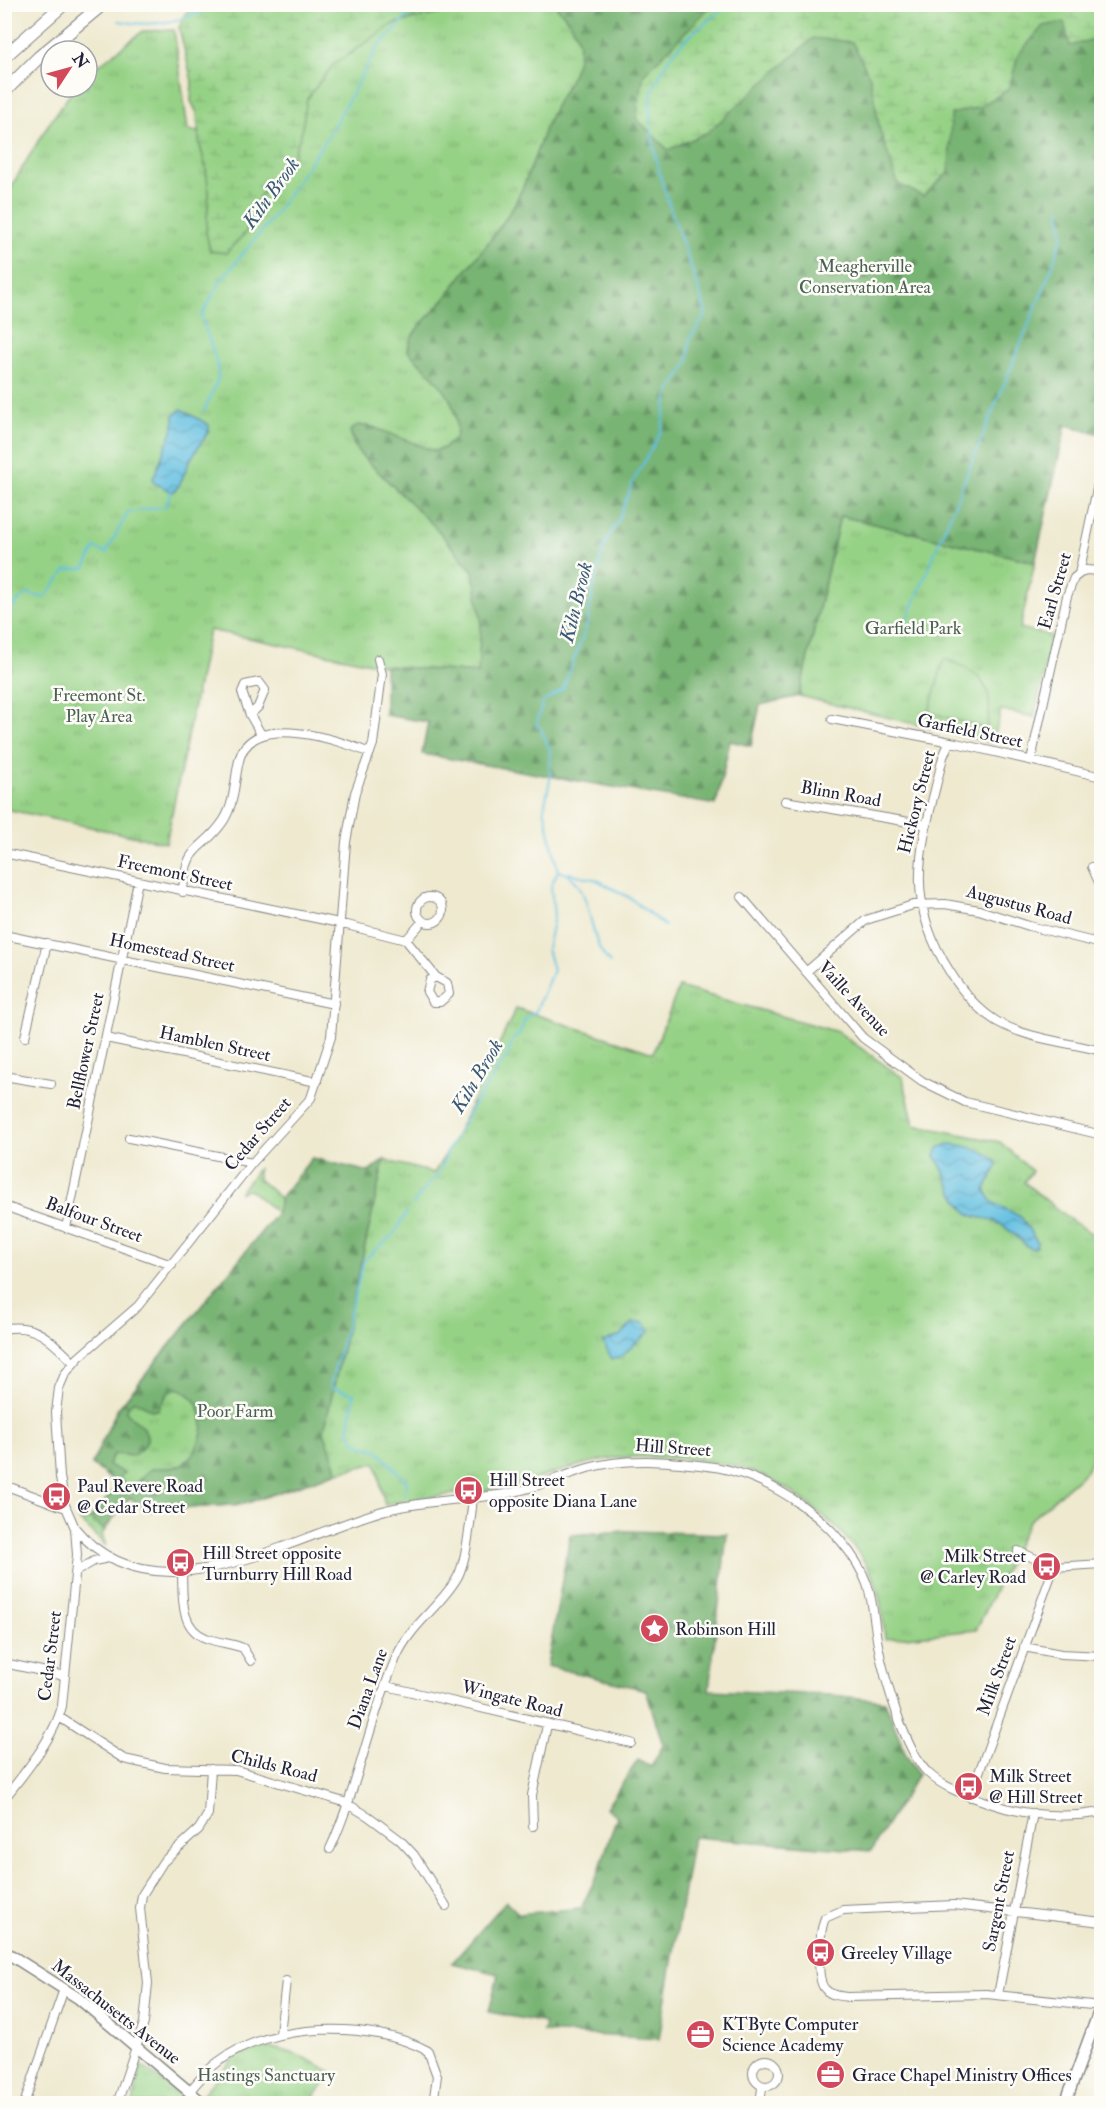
<svg xmlns="http://www.w3.org/2000/svg" width="1106" height="2108" viewBox="0 0 1106 2108" font-family="'IM FELL Double Pica',serif">
  <defs>
    <pattern id="grass-tufts" width="24" height="20" patternUnits="userSpaceOnUse" patternTransform="scale(1.5)"><rect width="24" height="20" fill="#96d286"/><path d="M3 7l-1-3M5 7V3M7 7l1-3M15 17l-1-3M17 17v-4M19 17l1-3" fill="none" stroke="#81b475"/></pattern>
    <pattern id="forest-firs" width="22" height="20" patternUnits="userSpaceOnUse" patternTransform="scale(1.5)"><rect width="22" height="20" fill="#78b473"/><path d="M5 1l3.5 6h-7zM16 11l3.5 6h-7z" fill="#629260"/></pattern>
    <pattern id="wetland-marsh" width="20" height="14" patternUnits="userSpaceOnUse" patternTransform="scale(1.5)"><rect width="20" height="14" fill="#96d286"/><path d="M1 5h8M5 5V1M11 12h8M15 12V8" fill="none" stroke="#81b475"/></pattern>
    <pattern id="water-waves" width="16" height="10" patternUnits="userSpaceOnUse" patternTransform="scale(1.5)"><rect width="16" height="10" fill="#63c0e1"/><path d="M0 5q4-4 8 0t8 0" fill="none" stroke="#519cb8"/></pattern>
  </defs>
  <rect width="100%" height="100%" fill="#fdfcf7"/>
  <filter id="ink" filterUnits="userSpaceOnUse"><feTurbulence type="fractalNoise" baseFrequency=".0167" numOctaves="2"/><feDisplacementMap in="SourceGraphic" scale="12" xChannelSelector="R" yChannelSelector="G"/><feConvolveMatrix kernelMatrix="1 2 1 2 8 2 1 2 1" color-interpolation-filters="sRGB"/></filter>
  <filter id="wash" filterUnits="userSpaceOnUse"><feTurbulence type="fractalNoise" baseFrequency=".008" numOctaves="4" result="noise"/><feDisplacementMap in="SourceGraphic" scale="24" xChannelSelector="R" yChannelSelector="G"/><feGaussianBlur stdDeviation="1.35" result="paint"/><feColorMatrix in="noise" values="0 0 0 0 0 0 0 0 0 0 0 0 0 0 0 0 0 1.4 0 .05"/><feComposite in="paint" operator="in"/></filter>
  <g filter="url(#wash)">
    <rect width="100%" height="100%" fill="#eee9cf"/>
    <path fill="url(#grass-tufts)" stroke="#5c7a60" stroke-width="1.5" d="M260,5h416l-198,668 -93,-7 -176,-36 -43,213 -161,-34v-612l41,-69 29,-41h12v-13l56,-43 31,-1 14,100 65,14z
      M840,515l195,47 -15,66 32,8 -18,81 -33,-7 -8,33 -194,-47z
      M679,987l159,45 65,46 11,47 86,17 32,29 -8,11 44,36 33,22v197l-15,34 -58,51 -52,108 -91,9c-2,-18 -3,-36 -9,-54 -16,-46 -80,-97 -125,-114 -31,-12 -101,-16 -135,-13 -37,4 -73,21 -110,29 -40,8 -81,8 -121,18l-9,-42 -38,9 -94,32 -97,7 -18,-14 -27,37 4,12 -30,-29 5,3 10,-1 27,-34 -26,-21 25,-54 160,-197 -26,-22 -5,-1 -7,3 19,-24v10l22,19 32,-40 57,14 15,-12 50,13 19,-31 63,-134 137,45z
      M258,2047c30,1 50,12 76,26l-25,30 -105,1 -6,-5 39,-44z
      M141,2065l48,37 1,1h-57z"/>
    <path fill="url(#forest-firs)" stroke="#4d6b57" stroke-width="1.5" fill-rule="evenodd" d="M554,5h547v429l-35,-9 -31,137 -195,-46 -41,180 -39,9 -9,41 -21,-5 -14,64 -294,-51 6,-32 -43,-7v-49l93,7 3,-55 -8,-47 -37,-43 -76,-74 -6,-9 -4,-14 8,-6 15,2 61,24 10,-3 12,-11c6,-40 -25,-61 -48,-86 1,-22 26,-37 38,-54 20,-29 45,-54 63,-84 19,-30 27,-64 41,-96 21,-45 51,-70 4,-112z
      M312,1158l57,14 15,-12 -60,271 14,41 -94,32 -97,7 -17,-14 -26,33 -14,-11 28,-34 -26,-21 25,-54 160,-197 3,-15zM177,1388c12,4 20,13 24,26 6,19 -6,47 -26,53 -8,3 -16,-1 -23,2 -8,3 -14,14 -20,20l-13,-11 5,-5 -16,-8 6,-11 18,2c30,-20 9,-29 -6,-45l5,-9 4,-2 16,10h7l10,-17z
      M625,1531l102,3 -18,156 123,5 53,6 21,54 12,19 -47,77 -178,-14 -34,202 -116,-7 2,-9 -56,-11 9,-38 -46,-11 54,-62 13,13 62,-6 18,-37 18,-55 -11,-8 32,-48 13,7 12,-22 -17,-55 -99,-24 23,-131z"/>
    <path fill="url(#wetland-marsh)" stroke="#5c7a60" stroke-width="1.5" d="M197,4h263v1l-13,7 -54,12 -60,41 -26,34 -6,35 -9,24 -13,21 -18,15 -15,38 -20,21 -16,-2 -4,-19 3,-39 -3,-24 -7,-28 -2,-28 -6,-12 1,-20 -13,-53 5,-13z
      M712,5h389v32l-31,9 -6,-24 -21,4 -25,29 -9,34 -30,18 -28,7 -2,58 -26,24 -25,-12 -18,-53 -10,-54 -18,-35 -39,-4 -105,94 -40,18 -32,-32 8,-44z"/>
    <path fill="#96d286" stroke="#5c7a60" stroke-width="1.5" d="M944,659c38,12 53,30 42,70l-57,-17z"/>
    <path fill="url(#water-waves)" stroke="#42718e" stroke-width="1.5" d="M181,409l28,16v6l-19,29 -11,26 -6,6 -19,-9 -1,-4 21,-53v-10z
      M949,1144c15,1 41,6 49,21l-13,24 7,13 29,15 16,25 -1,5 -4,2c-14,-8 -22,-21 -37,-28 -11,-5 -21,-1 -30,-11 -15,-16 -18,-37 -30,-54l3,-8z
      M633,1323h11l6,8 -31,27 -7,1 -9,-17 18,-7z"/>
    <g fill="none" stroke-linecap="round" stroke-linejoin="round">
      <path stroke="#63c0e1" stroke-width="2" d="M119,21c37,7 66,0 99,-17
        M204,411l14,-32 -1,-16 -16,-47 21,-37 52,-63 54,-80 51,-91 41,-41
        M4,618l15,-18 9,-6 16,4 22,-28 19,-2 10,-20 11,5 22,-41 38,-6 6,-17
        M906,623l145,-353 12,-35 -3,-26
        M558,871c31,5 30,52 41,76 2,6 7,11 11,16
        M569,873l28,7 33,18 35,28
        M413,1205l16,-22 9,-7 10,-26 23,-41 37,-54 4,-14 8,-8 5,-14 11,-8 17,-41 -6,-21 7,-32 -3,-31 7,-15 -14,-63 6,-28v-30l-9,-21 -5,-4 7,-23 20,-13 24,-64 8,-46 9,-33 14,-25 16,-41 27,-48 7,-37 20,-33 2,-24 16,-23c-17,-68 -58,-141 -56,-213 0,-8 15,-39 21,-46 14,-20 39,-36 58,-52
        M404,1497l3,-15 -30,-32 -19,-6 -4,-4 -5,-11 5,-35 -24,-7 34,-127 30,-26 13,-22"/>
    </g>
  </g>
  <g filter="url(#ink)">
    <g fill="none" stroke-linecap="round" stroke-linejoin="round">
      <defs>
        <path id="minor" d="M1079,574l6,-4 17,1
          M250,715l-8,-23 3,-7 14,-3 6,8 -7,17 -8,8 11,19
          M832,719l124,24 146,34
          M949,743l-6,14c-19,83 -44,136 7,215 12,19 27,37 46,49 31,18 71,21 106,30
          M1031,760l36,-164 7,-18 5,-4 23,-109
          M785,801l142,24
          M4,853l335,70 67,17 30,37 11,6 2,11 -9,8h-7l-6,-10 3,-12 6,-3
          M1092,867l10,22
          M183,892c2,-51 20,-39 41,-72 12,-19 10,-43 16,-63 14,-45 100,-17 130,-4
          M417 910a13 13 0 1 1 26 0a13 13 0 1 1-26 0Z
          M742,897l121,141 59,43 43,21 137,33
          M4,935l330,69
          M406,940l17,-19
          M1096,942l6,-24
          M806,972l60,-52 47,-15 32,-1 34,6 50,16 73,18
          M25,1037l22,-94
          M106,1038l211,44
          M4,1076l47,8
          M129,1138l123,25
          M4,1206l168,59
          M66,1228l72,-347
          M4,1329c32,-7 49,13 70,34
          M4,1485l62,23
          M75,1528c80,97 218,7 311,-18 37,-9 74,-10 112,-15 31,-4 60,-18 90,-27 39,-11 79,-7 119,-2 61,6 138,59 160,118 7,20 7,41 11,61 6,32 27,106 50,128 16,15 36,21 56,28 37,14 78,18 118,11
          M1018,1551l36,16 48,-3
          M77,1571l17,-10 15,-3
          M182,1572c1,23 -3,56 24,66 12,5 25,5 37,10l8,13
          M1024,1647l37,7 41,2
          M4,1663l61,13
          M386,1686l245,57
          M59,1717l65,42 41,9 71,2 108,32 24,14 32,24 14,15 32,51
          M970,1797l84,-230
          M4,1799c20,-25 51,-63 58,-93l15,-151 -2,-27 -10,-23 -5,-28 -4,-65 3,-24 6,-14 13,-16 60,-52 114,-143 59,-65 20,-61 15,-195 9,-49 18,-49 9,-70 -4,-15
          M533,1826l-1,-31 15,-70
          M330,1849c28,-61 39,-129 66,-191 14,-33 44,-51 61,-80 10,-17 14,-61 16,-81
          M998,1995l35,-182
          M1101,2006l-115,-12 -138,3c-8,-1 -17,-1 -23,-8 -10,-10 -5,-59 0,-71l18,-8 111,-5 148,17
          M280,2034l6,-53
          M753 2073a13 13 0 1 1 26 0a13 13 0 1 1-26 0Z
          M189,2092c9,-11 18,-22 29,-30 53,-40 153,-42 210,-11l9,25 -4,28
          M24,2104l40,-115
          M117,2104l27,-81 4,-40 -8,-75 2,-13 21,-33 36,-33 9,-15 3,-45
          M760,2104l2,-16"/>
        <path id="major" d="M4,1951l74,47 126,106
          M1065,2104l37,-101"/>
        <path id="highway" d="M4,57l60,-53
          M4,92l35,-35 64,-53"/>
      </defs>
      <use href="#minor" stroke="#888685" stroke-width="10"/>
      <use href="#major" stroke="#888685" stroke-width="13"/>
      <use href="#highway" stroke="#888685" stroke-width="14"/>
      <use href="#minor" stroke="#fff" stroke-width="8"/>
      <use href="#major" stroke="#fff" stroke-width="10"/>
      <use href="#highway" stroke="#fff" stroke-width="12"/>
    </g>
  </g>
  <defs>
    <symbol id="bus-disc" viewBox="-11 -11 22 22"><circle r="9.5" fill="#d1495b" stroke="#fdfcf7"/><path d="M-5-6H5V4H4V6H2V4H-2V6H-4V4H-5ZM-3.5-4V0h7V-4ZM-3.5 1.2v1.5H-2V1.2ZM2 1.2v1.5H3.5V1.2Z" fill="#fff"/></symbol>
    <symbol id="sight-disc" viewBox="-11 -11 22 22"><circle r="9.5" fill="#d1495b" stroke="#fdfcf7"/><path d="M0-6L1.8-2.2L6-1.7L2.9 1.2L3.7 5.4L0 3.3L-3.7 5.4L-2.9 1.2L-6-1.7L-1.8-2.2Z" fill="#fff"/></symbol>
    <symbol id="office-disc" viewBox="-11 -11 22 22"><circle r="9.5" fill="#d1495b" stroke="#fdfcf7"/><path d="M-6-3h4V-5.5h4V-3h4V5H-6ZM-1-4.5V-3h2v-1.5ZM-6 0V1H6V0Z" fill="#fff"/></symbol>
  </defs>
  <g fill-rule="evenodd">
    <use href="#bus-disc" x="452" y="1474" width="33" height="33"/>
    <use href="#bus-disc" x="40" y="1480" width="33" height="33"/>
    <use href="#bus-disc" x="164" y="1546" width="33" height="33"/>
    <use href="#bus-disc" x="1030" y="1550" width="33" height="33"/>
    <use href="#sight-disc" x="638" y="1612" width="33" height="33"/>
    <use href="#bus-disc" x="952" y="1770" width="33" height="33"/>
    <use href="#bus-disc" x="804" y="1936" width="33" height="33"/>
    <use href="#office-disc" x="684" y="2018" width="33" height="33"/>
    <use href="#office-disc" x="814" y="2058" width="33" height="33"/>
  </g>
  <g text-anchor="middle" dominant-baseline="central" stroke-width="5" stroke-linejoin="round" paint-order="stroke">
    <g font-size="18" fill="#4b6055" stroke="#fdfcf7">
      <text x="865" y="266">Meagherville<tspan x="865" dy="21">Conservation Area</tspan></text>
      <text x="913" y="628">Garfield Park</text>
      <text x="99" y="695">Freemont St.<tspan x="99" dy="21">Play Area</tspan></text>
      <text x="235" y="1411">Poor Farm</text>
      <text x="266" y="2075">Hastings Sanctuary</text>
    </g>
    <g font-size="18" fill="#22223b" stroke="#fdfcf7">
      <text transform="translate(1055 591) rotate(-74)">Earl Street</text>
      <text transform="translate(970 731) rotate(12)">Garfield Street</text>
      <text transform="translate(841 794) rotate(10)">Blinn Road</text>
      <text transform="translate(917 802) rotate(-76)">Hickory Street</text>
      <text transform="translate(175 873) rotate(12)">Freemont Street</text>
      <text transform="translate(1019 905) rotate(15)">Augustus Road</text>
      <text transform="translate(172 953) rotate(12)">Homestead Street</text>
      <text transform="translate(854 999) rotate(47)">Vaille Avenue</text>
      <text transform="translate(215 1044) rotate(12)">Hamblen Street</text>
      <text transform="translate(86 1051) rotate(-78)">Bellflower Street</text>
      <text transform="translate(258 1134) rotate(-49)">Cedar Street</text>
      <text transform="translate(94 1220) rotate(20)">Balfour Street</text>
      <text transform="translate(673 1448) rotate(4)">Hill Street</text>
      <text transform="translate(50 1656) rotate(-83)">Cedar Street</text>
      <text transform="translate(997 1676) rotate(-70)">Milk Street</text>
      <text transform="translate(368 1689) rotate(-70)">Diana Lane</text>
      <text transform="translate(512 1699) rotate(14)">Wingate Road</text>
      <text transform="translate(274 1766) rotate(14)">Childs Road</text>
      <text transform="translate(999 1901) rotate(-79)">Sargent Street</text>
      <text transform="translate(116 2012) rotate(38)">Massachusetts Avenue</text>
    </g>
    <g font-size="18" fill="#22223b" stroke="#fdfcf7" text-anchor="start">
      <text x="489" y="1480">Hill Street<tspan x="489" dy="21">opposite Diana Lane</tspan></text>
      <text x="77" y="1486">Paul Revere Road<tspan x="77" dy="21">@ Cedar Street</tspan></text>
      <text x="202" y="1553">Hill Street opposite<tspan x="202" dy="21">Turnburry Hill Road</tspan></text>
      <text x="1026" y="1556" text-anchor="end">Milk Street<tspan x="1026" dy="21">@ Carley Road</tspan></text>
      <text x="675" y="1629">Robinson Hill</text>
      <text x="989" y="1776">Milk Street<tspan x="989" dy="21">@ Hill Street</tspan></text>
      <text x="841" y="1953">Greeley Village</text>
      <text x="722" y="2024">KTByte Computer<tspan x="722" dy="21">Science Academy</tspan></text>
      <text x="852" y="2075">Grace Chapel Ministry Offices</text>
    </g>
    <g font-size="20" font-style="italic" fill="#395975" stroke="#fdfcf7">
      <text transform="translate(271 193) rotate(-54)">Kiln Brook</text>
      <text transform="translate(576 602) rotate(-76)">Kiln Brook</text>
      <text transform="translate(477 1076) rotate(-59)">Kiln Brook</text>
    </g>
  </g>
  <rect width="1106" height="2108" fill="none" stroke="#fdfcf7" stroke-width="24"/>
  <g transform="translate(69 69) rotate(54)"><circle r="28" fill="#fdfcf7" stroke="#a5a5ac" stroke-width="1.5"/>
  <path d="M0-4.5L10 22L0 15L-10 22Z" fill="#d1495b"/>
  <text y="-9" font-size="16" font-weight="bold" text-anchor="middle" fill="#22223b">N</text>
  </g>
</svg>
